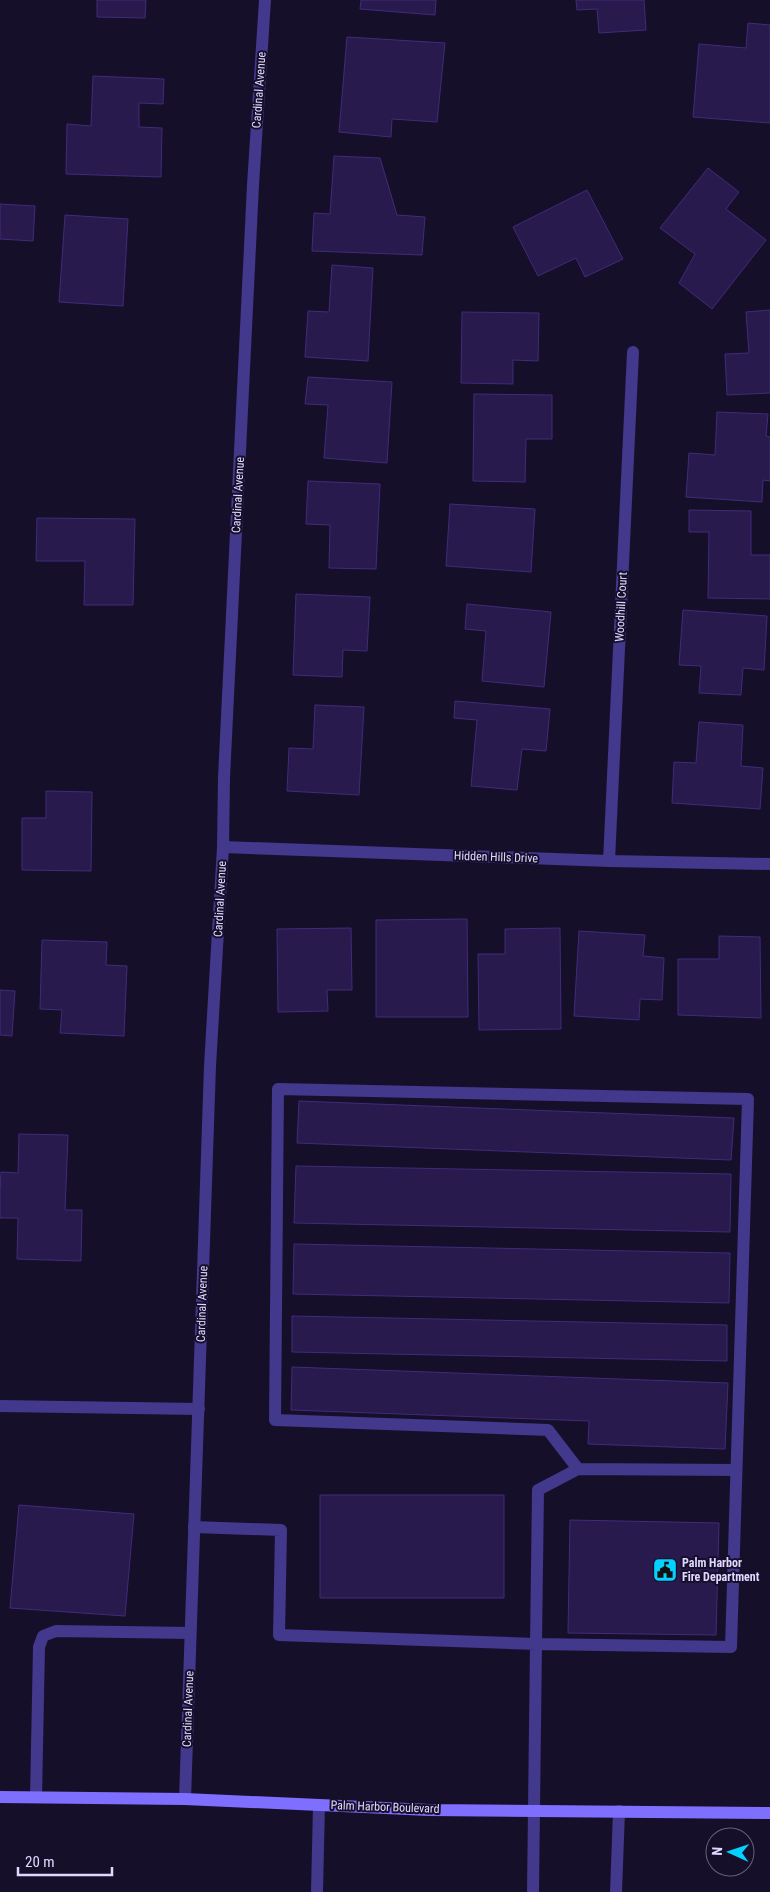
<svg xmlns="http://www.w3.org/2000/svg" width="770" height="1892" viewBox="0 0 770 1892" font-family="'Roboto Condensed',sans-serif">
  <rect width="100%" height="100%" fill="#160f2a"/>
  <path fill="#281a4c" stroke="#412b7a" d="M97,0h49l-1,18 -48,-1z
    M361,0h75l-1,15 -75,-6z
    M576,0h68l2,30 -47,3 -2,-24 -20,1z
    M748,23l22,2v98l-77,-6 6,-73 47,4z
    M347,37l98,6 -8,79 -45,-3 -1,18 -52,-5z
    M93,76l71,3 -1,25 -24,-1v24l23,1 -1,49 -95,-3 1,-50 24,2z
    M334,156l46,2 17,57 28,2 -3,38 -110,-4 2,-38 16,1z
    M708,168l31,24 -13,17 40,31 -54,69 -33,-26 16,-29 -35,-26z
    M587,190l36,69 -38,18 -9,-19 -38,18 -25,-49z
    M0,204l35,2 -2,35 -33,-2z
    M65,215l63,4 -5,87 -64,-4z
    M332,265l41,3 -5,93 -63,-4 3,-46 21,1z
    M770,310v83l-43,2 -2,-41 24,-1 -3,-41z
    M462,312l77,1 -1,48 -25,-1v24l-52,-1z
    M308,377l84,5 -5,81 -63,-5 4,-53 -23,-1z
    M474,394l78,1v44h-26l-1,43 -52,-1z
    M717,412l51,2 -2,22 4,1v44l-7,-1 -1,22 -76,-5 3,-44 26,2z
    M308,481l72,3 -4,85 -47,-1 1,-43 -24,-1z
    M450,504l85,5 -4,63 -85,-6z
    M689,510l62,1v44h19v44l-62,-1 1,-66h-20z
    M37,518l98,1 -2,86h-49l1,-44h-49z
    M296,594l74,3 -3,54 -24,-1 -1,27 -49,-2z
    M467,604l84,8 -7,75 -62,-6 4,-50 -21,-2z
    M683,610l84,6 -3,54 -21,-2 -2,27 -42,-2 2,-27 -22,-1z
    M455,701l95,8 -4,42 -24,-2 -5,41 -46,-4 6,-66 -23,-2z
    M315,705l49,2 -5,88 -72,-4 2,-43 24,1z
    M699,722l44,3 -2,41 22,2 -3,41 -88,-6 2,-41 22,1z
    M46,791l46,1 -1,79 -69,-1v-52h24z
    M467,919l1,98h-92v-97z
    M351,928l1,62h-25l1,21 -50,1 -1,-83z
    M560,928l1,101 -82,1 -1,-76h27v-25z
    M579,931l66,4 -2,21 21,2 -2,42 -22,-1 -1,21 -65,-4z
    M719,936l41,1 1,81 -83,-3v-56h41z
    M42,940l65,2 -1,23 21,1 -3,70 -64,-3 2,-23 -22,-1z
    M0,990l15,1 -3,45 -12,-1z
    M299,1101l435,17 -3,42 -434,-17z
    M19,1134l49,1 -3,75h17l-1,51 -64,-2 1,-41h-18v-26l1,-20 17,1z
    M296,1166l435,8 -1,58 -436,-9z
    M294,1244l436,9 -1,50 -436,-9z
    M292,1316l435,9v36l-435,-9z
    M292,1367l436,16 -3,66 -137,-5 1,-23 -298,-11z
    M320,1495h184v103h-184z
    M19,1505l115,9 -9,102 -115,-8z
    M570,1520l149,3 -3,112 -148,-2z"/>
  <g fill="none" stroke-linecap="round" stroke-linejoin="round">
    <path stroke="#42388c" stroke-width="12" d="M0,1406l199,3
      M578,1469l-30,-39 -273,-10 3,-331 470,10 -17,548 -195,-3 2,-154 40,-21 158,1
      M194,1527l87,3 -2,105 257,9 -3,248
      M36,1797l3,-150 4,-11 13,-5 134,2
      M317,1892l2,-87
      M616,1892l3,-81"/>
    <path stroke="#42388c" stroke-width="12" d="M223,847l386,14 161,3
      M609,861l24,-509
      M185,1799l25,-733 13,-219 1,-69 29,-593 12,-185"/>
    <path stroke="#7f6fff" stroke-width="12" d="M0,1797l185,2 244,11 341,3"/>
  </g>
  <defs>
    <symbol id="civic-square" viewBox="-11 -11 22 22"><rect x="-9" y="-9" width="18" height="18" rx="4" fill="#04d1ff" stroke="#160f2a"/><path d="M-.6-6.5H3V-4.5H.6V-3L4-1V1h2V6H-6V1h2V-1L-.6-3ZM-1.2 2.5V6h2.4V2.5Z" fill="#111"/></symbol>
  </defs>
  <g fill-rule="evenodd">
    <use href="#civic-square" x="651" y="1556" width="28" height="28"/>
  </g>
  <g text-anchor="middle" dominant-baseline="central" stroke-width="4" stroke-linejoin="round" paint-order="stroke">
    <g font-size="12" fill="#e0d8ff" stroke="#160f2a">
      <text transform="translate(259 90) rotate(-86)">Cardinal Avenue</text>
      <text transform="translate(238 495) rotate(-87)">Cardinal Avenue</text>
      <text transform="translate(621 607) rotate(-87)">Woodhill Court</text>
      <text transform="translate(496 857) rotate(2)">Hidden Hills Drive</text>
      <text transform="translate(220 899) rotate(-87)">Cardinal Avenue</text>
      <text transform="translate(202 1304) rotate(-88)">Cardinal Avenue</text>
      <text transform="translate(188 1709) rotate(-88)">Cardinal Avenue</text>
      <text transform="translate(385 1807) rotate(2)">Palm Harbor Boulevard</text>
    </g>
    <g font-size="12" font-weight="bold" fill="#e0d8ff" stroke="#160f2a" text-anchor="start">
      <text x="682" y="1563">Palm Harbor<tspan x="682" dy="14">Fire Department</tspan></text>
    </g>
  </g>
  <g transform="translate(730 1852) rotate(273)"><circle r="24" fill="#160f2a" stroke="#675f7f"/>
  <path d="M0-4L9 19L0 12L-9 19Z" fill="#04d1ff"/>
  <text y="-8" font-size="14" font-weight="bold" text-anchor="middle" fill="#e0d8ff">N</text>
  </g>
  <path d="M18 1867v8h94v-8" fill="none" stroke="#e0d8ff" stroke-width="2.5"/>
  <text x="25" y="1867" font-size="15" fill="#e0d8ff" stroke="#160f2a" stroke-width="4" paint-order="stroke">20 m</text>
</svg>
